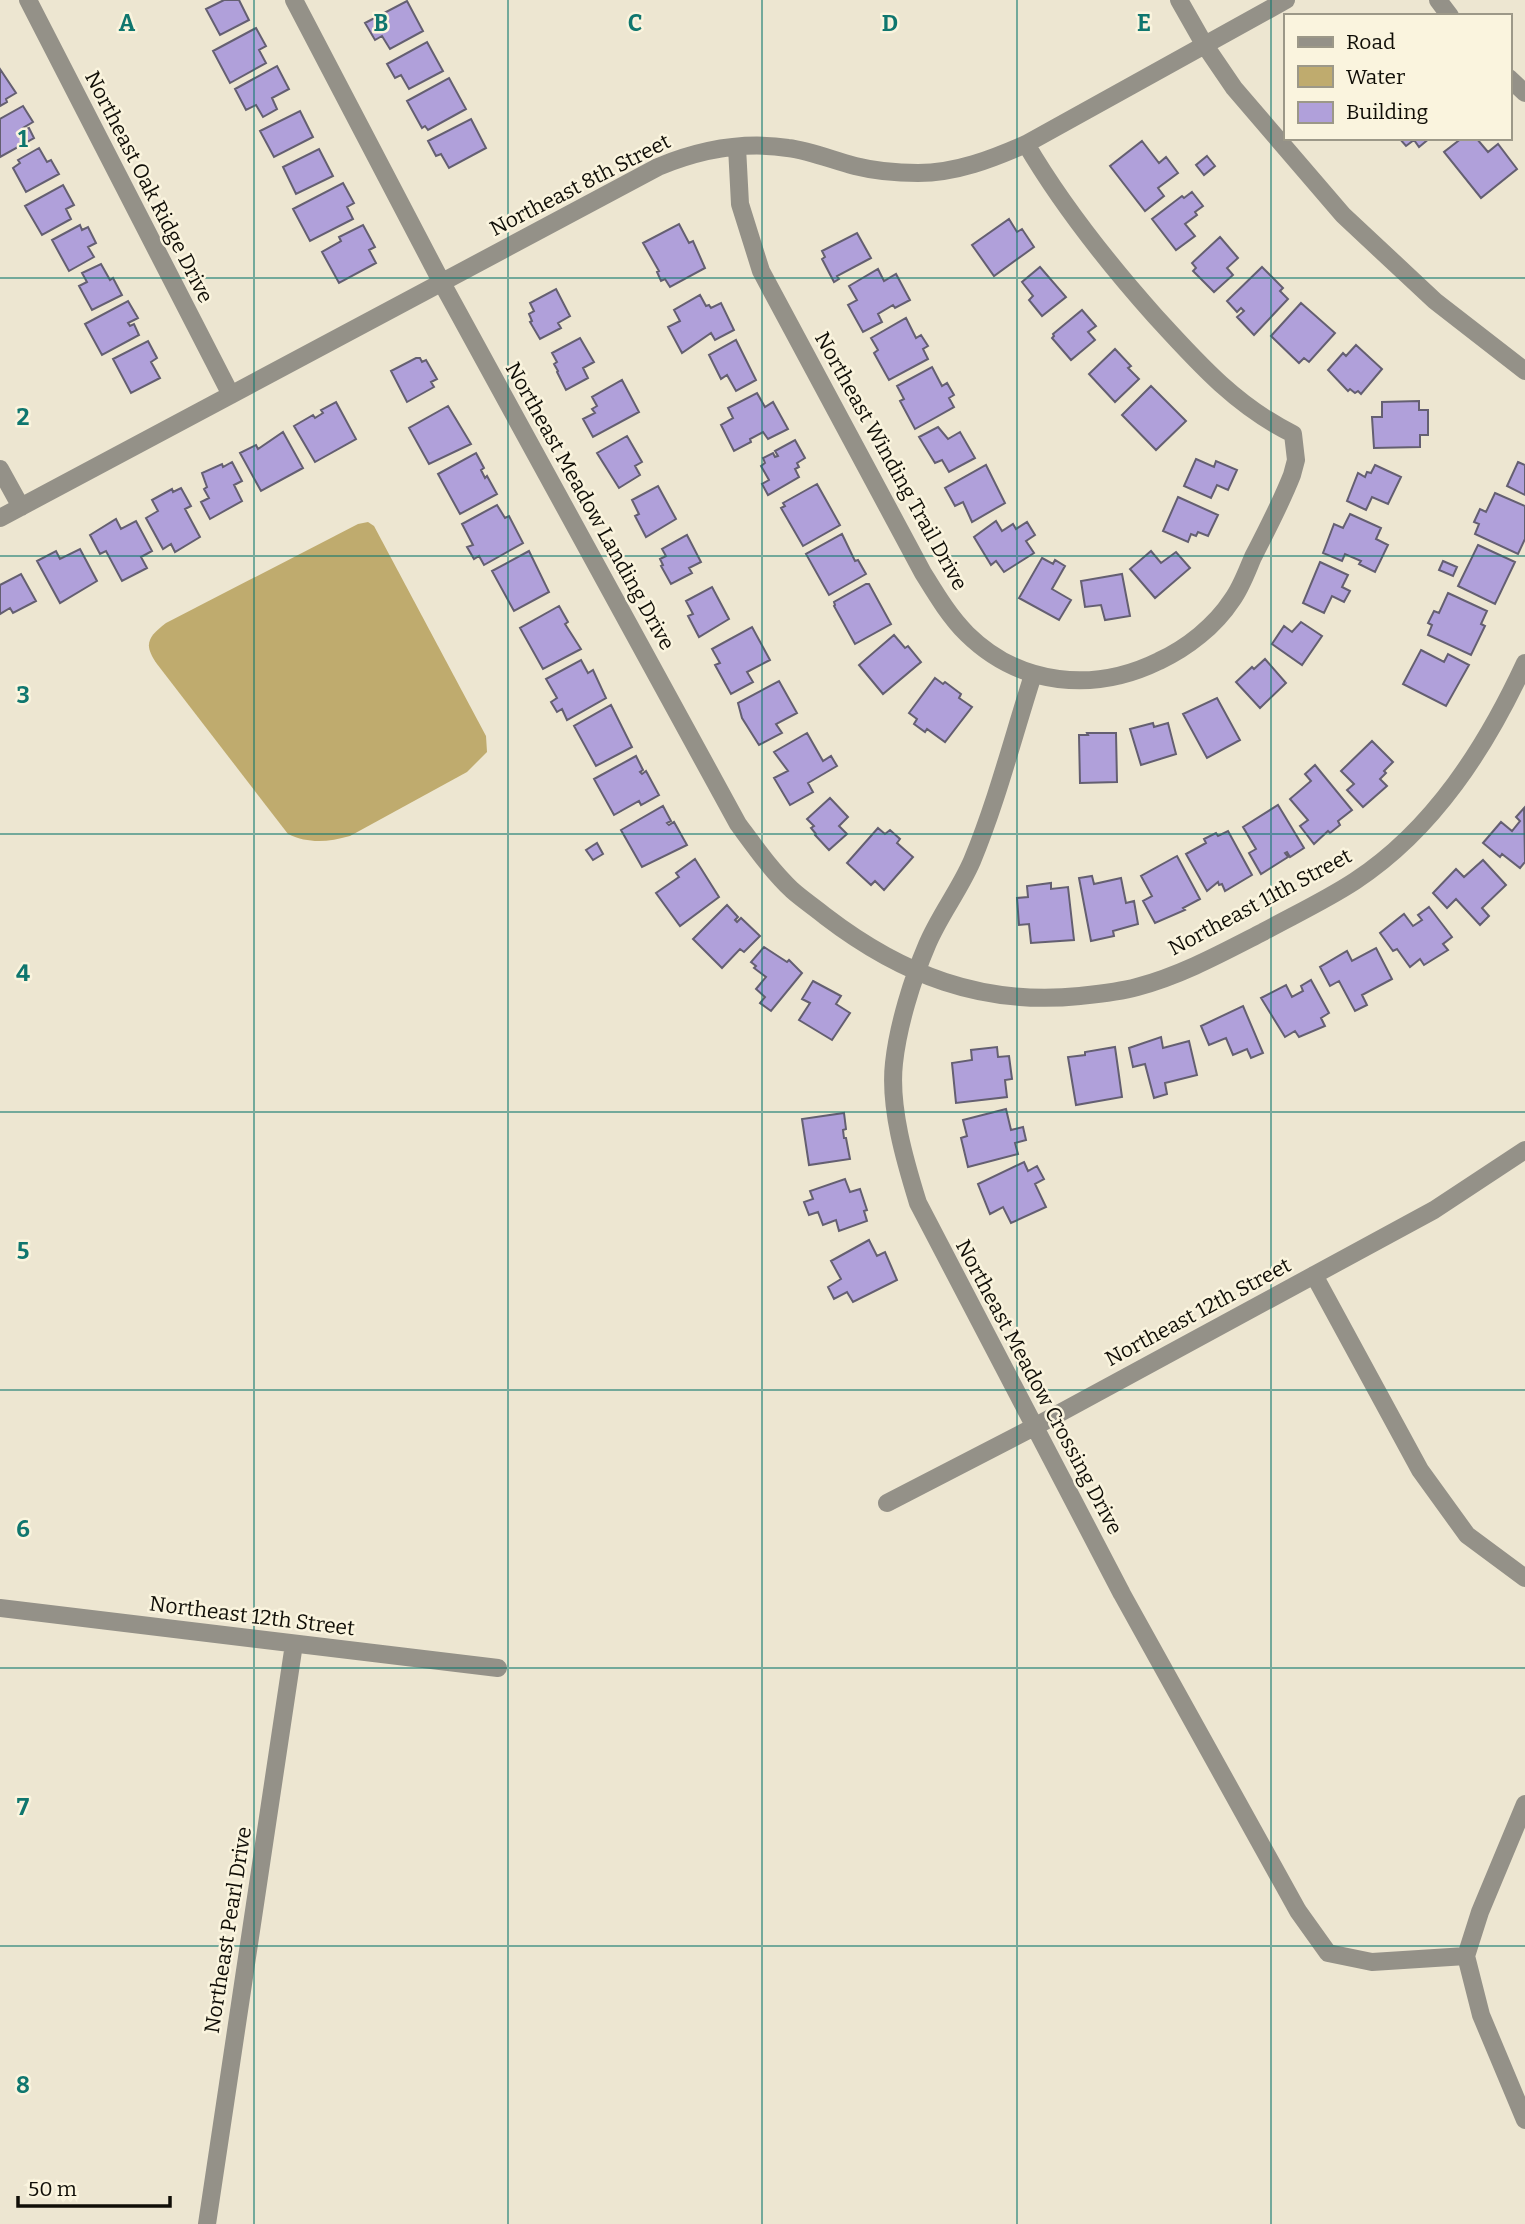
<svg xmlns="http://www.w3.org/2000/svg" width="1525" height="2224" viewBox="0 0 1525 2224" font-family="Bitter,serif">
  <rect width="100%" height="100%" fill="#ede6d1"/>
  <path fill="#bfab6e" d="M368,522l6,4 112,210 1,16 -20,20 -117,64c-22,6 -41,8 -62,-2l-131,-170c-14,-20 -9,-27 9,-41l192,-99z"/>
  <path fill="#b0a0da" stroke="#645f71" stroke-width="2" d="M224,0h15l10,20 -29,15 -14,-26z
    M407,1l16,30 -33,18 -8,-13 -7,4 -10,-17z
    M256,28l10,18 -7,4 7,13 -36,20 -17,-32z
    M427,42l16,29 -34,18 -8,-14 -6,3 -8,-14z
    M277,66l12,23 -17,9 5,11 -14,8 -7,-12 -10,5 -11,-21z
    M0,69l16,24 -10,6 1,3 -7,4z
    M449,78l17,31 -38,21 -3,-4 -3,2 -15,-27z
    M23,106l10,16 -10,6 1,2 5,-2 5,10 -34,19v-38z
    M300,111l13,26 -39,20 -14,-26z
    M471,119l15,29 -37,20 -8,-14 -5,2 -8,-15z
    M1399,138h31l-11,9 -5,-7 -8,6z
    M1462,138l15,1 11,13 10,-8 19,25 -36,29 -37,-46z
    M1142,141l17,22 7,-6 12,16 -20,15 6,8 -19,15 -35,-45z
    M39,148l8,14 4,-2 8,14 -33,18 -13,-24 7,-5 -2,-3z
    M319,149l14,27 -37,18 -13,-27z
    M1207,156l8,10 -11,9 -8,-10z
    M343,183l11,20 -7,4 6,12 -43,22 -17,-32z
    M63,185l11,20 -8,4 5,10 -29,16 -17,-29z
    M1192,192l11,14 -8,6 2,3 -12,9 10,12 -19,14 -24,-31 30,-23 2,2z
    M1009,219l8,13 5,-3 12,18 -40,29 -22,-31z
    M679,224l10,19 4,-2 12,27 -35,19 -5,-8 -4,2 -4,-9 2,-1 -16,-28z
    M80,225l2,5 6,-3 8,16 -8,4 6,10 -25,14 -17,-31z
    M363,225l12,22 -6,3 7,13 -37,20 -17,-31 19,-11 -2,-4z
    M857,233l14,25 -34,18 2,3 -5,3 -12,-23 3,-2 -3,-6z
    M1220,237l18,21 -11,10 6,7 -19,17 -21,-21 3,-3 -4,-5z
    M101,264l9,16 3,-2 9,17 -30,15 -13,-24 8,-4 -5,-9z
    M1040,267l26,30 -24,19 -13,-16 4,-4 -11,-14z
    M1262,267l21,21 -3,3 8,8 -34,36 -17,-18 7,-6 -3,-3 -4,4 -10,-11z
    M878,269l6,12 12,-7 14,26 -15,8 -2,-3 -15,9 4,8 -19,10 -15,-27 9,-5 -8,-14z
    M556,289l14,27 -12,7 3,5 -21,11 -10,-17 2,-1 -3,-7 5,-3 -4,-8z
    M700,295l6,11 3,-1 2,3 10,-5 13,27 -19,10 -4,-7 -29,20 -14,-26 12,-6 -6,-11z
    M128,301l10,17 -10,5 2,3 4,-2 5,11 -37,20 -17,-31z
    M1301,303l34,30 -26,29 -5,-4 -5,5 -28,-27z
    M1082,310l14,16 -8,6 7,8 -24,20 -19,-22 2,-2 -1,-2z
    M906,318l10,20 5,-3 7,11 -5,3 5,10 -39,21 -15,-27 4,-3 -7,-12z
    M580,338l14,24 -11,6 5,10 -22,12 -9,-18 1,-1 -4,-7 3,-2 -5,-9z
    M736,340l20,40 -20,11 -9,-16 -6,4 -12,-24z
    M148,341l9,17 -6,4 9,16 -29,15 -18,-34z
    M1356,345l26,24 -21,25 -3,-3 -3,2 -5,-4 -2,2 -20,-21 15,-17 3,3z
    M1115,349l16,17 -3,2 11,11 -24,23 -26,-28z
    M416,358h4l2,4 4,-2 11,19 -6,3 3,5 -27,15 -16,-31z
    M932,367l10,19 5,-3 7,12 -5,3 5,9 -39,22 -15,-28 4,-2 -7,-13z
    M622,380l17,32 -46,25 -10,-18 12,-6 -3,-4 5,-3 -5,-9z
    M1151,386l35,35 -30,29 -34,-35z
    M757,393l8,14 8,-5 15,27 -20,10 -5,-7 -13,7 1,3 -17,9 -13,-26 12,-7 -5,-10z
    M1419,401v9h9v25h-8v12l-46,1 -2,-31h10v-15z
    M336,402l20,37 -41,23 -21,-36 19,-11 2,3 8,-5 -2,-3z
    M448,406l23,38 -42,20 -20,-36z
    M938,427l10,12 12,-7 15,26 -26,14 -7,-12 -7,3 -16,-26z
    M283,432l20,36 -42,23 -21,-38 16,-8 2,4z
    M627,436l15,26 -7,4 5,9 -21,13 -22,-35z
    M795,440l10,18 -8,5 2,4 -4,2 4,8 -31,18 -6,-11 7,-4 -8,-14 4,-3 -2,-5 10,-5 2,4 3,-1 -3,-5z
    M476,453l8,15 -3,2 4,8 2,-2 10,18 -37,20 -22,-40z
    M1196,459l18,8 2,-6 21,9 -9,20 -11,-5 -6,13 -27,-12z
    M232,462l10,19 -8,4 8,16 -32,18 -9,-17 8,-4 -5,-9 3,-2 -5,-14 20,-9 1,3z
    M1518,462l7,3v30l-18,-9z
    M986,465l19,38 -33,19 -9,-20 -8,4 -10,-18z
    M1375,465l26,12 -13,27 -16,-7 -6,13 -19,-9 11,-28 7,4 2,-5 4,1z
    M817,484l23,41 -37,21 -22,-38 4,-2 -2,-3z
    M658,486l18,33 -30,18 -11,-21 4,-2 -7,-14z
    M181,488l10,18 -6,3 15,28 -25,15 -4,-8 -8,5 -17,-31 12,-7 -6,-11 20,-11 1,3z
    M1495,493l30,13v33l-7,15 -43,-20 4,-10 -5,-2 6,-13 6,3z
    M1178,497l40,18 -10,21 -10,-4 -2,4 -5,-2 -3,8 -25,-11z
    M497,505l8,13 4,-2 14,27 -39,22 -5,-9 -5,3 -7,-12 6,-2 -11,-21z
    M1350,514l31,14 -5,11 12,6 -13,27 -16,-8 2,-3 -16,-7 -3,7 -19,-8 11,-29 9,4z
    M116,519l5,10 15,-8 16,30 -11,6 6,11 -25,13 -16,-30 -6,3 -10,-19z
    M996,521l6,10 11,-7 3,5 11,-7 8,13 -9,6 8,12 -30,19 -8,-11 -5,4 -17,-28z
    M842,534l13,27 3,-1 8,14 -37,21 -23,-41z
    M687,535l14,27 -12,6 3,5 -21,11 -10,-18 2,-1 -3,-6 6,-3 -4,-7z
    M1478,545l37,17 -20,42 -37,-18z
    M80,549l17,32 -37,22 -23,-42 19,-10 4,8z
    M529,551l20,41 -35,19 -22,-40z
    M1151,551l10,12 15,-11 14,16 -35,30 -25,-29z
    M1042,558l11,6 2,-4 10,6 -13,23 19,11 -12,20 -40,-22z
    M1443,561l14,6 -4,9 -14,-6z
    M1320,562l28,13 -6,12 8,4 -6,11 -12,-6 -8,17 -21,-10z
    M21,574l15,27 -23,12 -3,-5 -10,6v-29z
    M1122,574l8,42 -25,4 -4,-15 -16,2 -4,-26z
    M866,584h3l22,40 -36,20 -21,-38 1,-1 -1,-3z
    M712,587l17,32 -30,18 -11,-21 5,-2 -7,-13z
    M1448,593l39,18 -6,13 4,2 -14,29 -43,-20 4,-10 -4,-2 6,-12 5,2z
    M559,606l9,16 -3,2 16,25 -38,20 -23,-41z
    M1301,622l21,14 -20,29 -30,-21 12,-18 8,6z
    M752,627l18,33 -23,12 6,10 -22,12 -16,-29 5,-2 -8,-14z
    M894,635l11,13 3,-2 13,16 -38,32 -24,-29z
    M1421,650l23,12 4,-8 21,11 -23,41 -43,-22z
    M1265,659l21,24 -26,25 -24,-26 16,-15 2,2z
    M581,660l7,13 5,-3 13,28 -39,22 -5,-11 -5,3 -6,-10 6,-4 -11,-19z
    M935,678l8,6 2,-2 16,12 -2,4 13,9 -27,35 -18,-13 -2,3 -11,-8 3,-5 -8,-6z
    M779,681l18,32 -21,11 6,9 -23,12 -17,-27 -4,-15z
    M1217,698l23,42 -33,18 -24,-44z
    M611,705l21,42 -36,19 -22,-40z
    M1153,723l1,4 14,-4 8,31 -35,11 -11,-36z
    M807,733l16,28 8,-5 6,10 -29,17 5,9 -23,13 -16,-27 14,-7 -14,-19z
    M1087,733h29l1,49 -37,1 -1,-48h9z
    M1372,741l21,21 -9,9 2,2 -6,6 7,7 -24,21 -16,-17 7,-6 -13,-13z
    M636,756l7,14 -3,2 2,2 4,-3 13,24 -18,10 -2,-4 -25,14 -20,-36z
    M1315,765l37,45 -14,11 2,4 -10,8 -2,-2 -14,13 -14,-18 8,-6 -18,-21 21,-18 -6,-7z
    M830,798l18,19 -9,9 8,8 -18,16 -14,-15 1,-1 -5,-6 3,-2 -7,-7z
    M1278,805l26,43 -14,9 -3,-5 -2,1 3,4 -27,17 -12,-21 7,-4 -13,-22z
    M663,806l8,15 -4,2 2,2 5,-3 13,23 -45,22 -21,-37z
    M1524,808l1,54 -5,6 -18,-14 -2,3 -17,-14 18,-21 11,9 8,-10 -4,-4z
    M878,828l7,6 5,-4 10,9 -3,4 16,14 -29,33 -9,-9 -4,4 -24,-22z
    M1228,831l24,44 -27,16 -3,-7 -3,1 -1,-3 -11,9 -21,-37 20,-11 -2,-4 12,-6 2,3z
    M597,843l6,11 -10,6 -7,-10z
    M1177,856l23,43 -17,9 2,2 -30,13 -12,-22 9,-5 -11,-20z
    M695,859l24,38 -39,29 -24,-33 23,-16 -3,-4z
    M1483,860l23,25 -24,23 7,8 -9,9 -24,-26 -9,9 -14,-15 23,-24 8,8z
    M1092,876l2,8 27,-6 5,25 8,-2 4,23 -25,7 1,5 -23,5 -12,-63z
    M1051,883v6l17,-2 6,53 -43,3 -2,-19 -10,1 -2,-27 11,-1 -1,-11z
    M727,905l11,12 -3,3 2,2 4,-4 19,18 -16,16 -4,-3 -18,19 -29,-29z
    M1429,907l23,30 -9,7 5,6 -24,15 -4,-6 -10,8 -13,-18 -4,2 -13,-18 24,-19 9,12 9,-6 -4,-5z
    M764,947l23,15 2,-2 13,13 -31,38 -11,-8 5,-6 -9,-8 10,-12 -12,-9 2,-2 -5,-4z
    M1376,948l16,31 -30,16 5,10 -12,6 -16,-30 -9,5 -10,-19 27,-16 5,10z
    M1311,980l18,33 -8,5 4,8 -26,11 -4,-6 -10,6 -24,-39 25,-13 6,12 11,-6 -2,-5z
    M813,981l28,15 -5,8 14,9 -18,27 -33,-20 11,-17 -8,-4z
    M1243,1006l20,47 -12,5 -4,-9 -14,6 -7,-17 -17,7 -8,-19z
    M1161,1037l2,11 26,-7 8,34 -32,8 2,11 -13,4 -9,-34 -12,3 -4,-19z
    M997,1047l1,10 11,-1 3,23 -7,1 2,17 -51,6 -4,-40 20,-3 -1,-10z
    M1115,1047l7,50 -46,8 -8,-48 17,-2v-3z
    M1006,1109l5,21 12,-3 3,13 -11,3 3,11 -50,13 -7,-29 6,-2 -4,-16z
    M844,1113l2,16 -3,1 1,8h2l4,21 -41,6 -7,-46z
    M1024,1162l4,9 9,-5 7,13 -9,5 11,23 -35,16 -8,-16 -13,7 -12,-30z
    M845,1179l5,13 10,-3 7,21 -3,1 3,10 -28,10 -3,-11 -13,5 -5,-13 -9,3 -5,-13 9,-3 -3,-8z
    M869,1240l8,16 8,-4 12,28 -44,22 -6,-10 -13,7 -6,-12 13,-8 -10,-18z"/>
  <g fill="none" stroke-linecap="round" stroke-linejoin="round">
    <path stroke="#949188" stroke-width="18" d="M28,0l203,395
      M294,0l148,283 296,541c17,23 33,46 54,66 10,9 22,17 33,26 77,59 157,90 255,80 19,-2 39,-4 57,-9 45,-12 85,-34 126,-55 31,-17 63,-32 92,-51 79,-52 131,-134 170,-218
      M1179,0l25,44 30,44 109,127 92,86 90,70
      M1438,0l12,16
      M1509,78l16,15
      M737,147l3,57 21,67 162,302c13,21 26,43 44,61 53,52 127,59 192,27 28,-13 56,-35 73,-61 9,-12 15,-29 21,-43 14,-27 28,-54 39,-82l4,-15 -3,-26c-57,-28 -96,-72 -138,-118 -48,-54 -92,-109 -129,-172
      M0,469l21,38
      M0,518l658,-351c41,-17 85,-26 130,-19 23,3 44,12 67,18 20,5 43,7 63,7 38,0 74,-14 108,-29l260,-144
      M1033,675c-20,62 -36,126 -61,186 -13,30 -33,55 -45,84 -15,35 -29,81 -33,118 -5,44 11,98 24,140l204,391 176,317 30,42 44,9 94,-6
      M1314,1275l106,195 47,65 58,43
      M887,1503l147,-76 400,-217 91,-60
      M0,1608l498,60
      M1525,1804l-45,108 -14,44 15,59 44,105
      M207,2224l87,-580"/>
  </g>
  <path fill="none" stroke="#0f766e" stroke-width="2" stroke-opacity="0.55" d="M254,0v2224M508,0v2224M762,0v2224M1017,0v2224M1271,0v2224M0,278h1525M0,556h1525M0,834h1525M0,1112h1525M0,1390h1525M0,1668h1525M0,1946h1525"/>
  <g text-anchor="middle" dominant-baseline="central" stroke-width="5" stroke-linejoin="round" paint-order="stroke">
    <g font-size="21" fill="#100e07" stroke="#faf4de">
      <text transform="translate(580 185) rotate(-27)">Northeast 8th Street</text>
      <text transform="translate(149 187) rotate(63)">Northeast Oak Ridge Drive</text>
      <text transform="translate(891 461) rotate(61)">Northeast Winding Trail Drive</text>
      <text transform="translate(590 506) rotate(61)">Northeast Meadow Landing Drive</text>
      <text transform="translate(1260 902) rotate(-28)">Northeast 11th Street</text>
      <text transform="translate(1198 1312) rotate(-28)">Northeast 12th Street</text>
      <text transform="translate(1039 1387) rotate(62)">Northeast Meadow Crossing Drive</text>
      <text transform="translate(252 1616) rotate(7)">Northeast 12th Street</text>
      <text transform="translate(228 1930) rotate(-81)">Northeast Pearl Drive</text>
    </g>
  </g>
  <g font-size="23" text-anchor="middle" font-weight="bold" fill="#0f766e" stroke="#faf4de" stroke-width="5" stroke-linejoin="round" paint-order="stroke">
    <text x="127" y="31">A</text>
    <text x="381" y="31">B</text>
    <text x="635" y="31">C</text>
    <text x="890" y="31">D</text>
    <text x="1144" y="31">E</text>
    <text x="23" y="147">1</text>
    <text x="23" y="425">2</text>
    <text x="23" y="703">3</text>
    <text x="23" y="981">4</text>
    <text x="23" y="1259">5</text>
    <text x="23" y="1537">6</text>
    <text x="23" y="1815">7</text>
    <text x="23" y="2093">8</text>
  </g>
  <rect x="1284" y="14" width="228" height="126" fill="#faf4de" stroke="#9c9888" stroke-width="2"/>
  <rect x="1298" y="37" width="35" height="10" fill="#949188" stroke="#9c9888" stroke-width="2"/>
  <text x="1346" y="49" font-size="21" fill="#100e07">Road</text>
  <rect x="1298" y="66" width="35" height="21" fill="#bfab6e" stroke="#9c9888" stroke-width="2"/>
  <text x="1346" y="84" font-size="21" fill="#100e07">Water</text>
  <rect x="1298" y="102" width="35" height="21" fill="#b0a0da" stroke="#9c9888" stroke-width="2"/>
  <text x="1346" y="119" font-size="21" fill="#100e07">Building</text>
  <path d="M18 2196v10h152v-10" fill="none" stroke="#100e07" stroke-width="3.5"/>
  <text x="28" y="2196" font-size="21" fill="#100e07" stroke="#faf4de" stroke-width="5" paint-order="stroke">50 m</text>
</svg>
